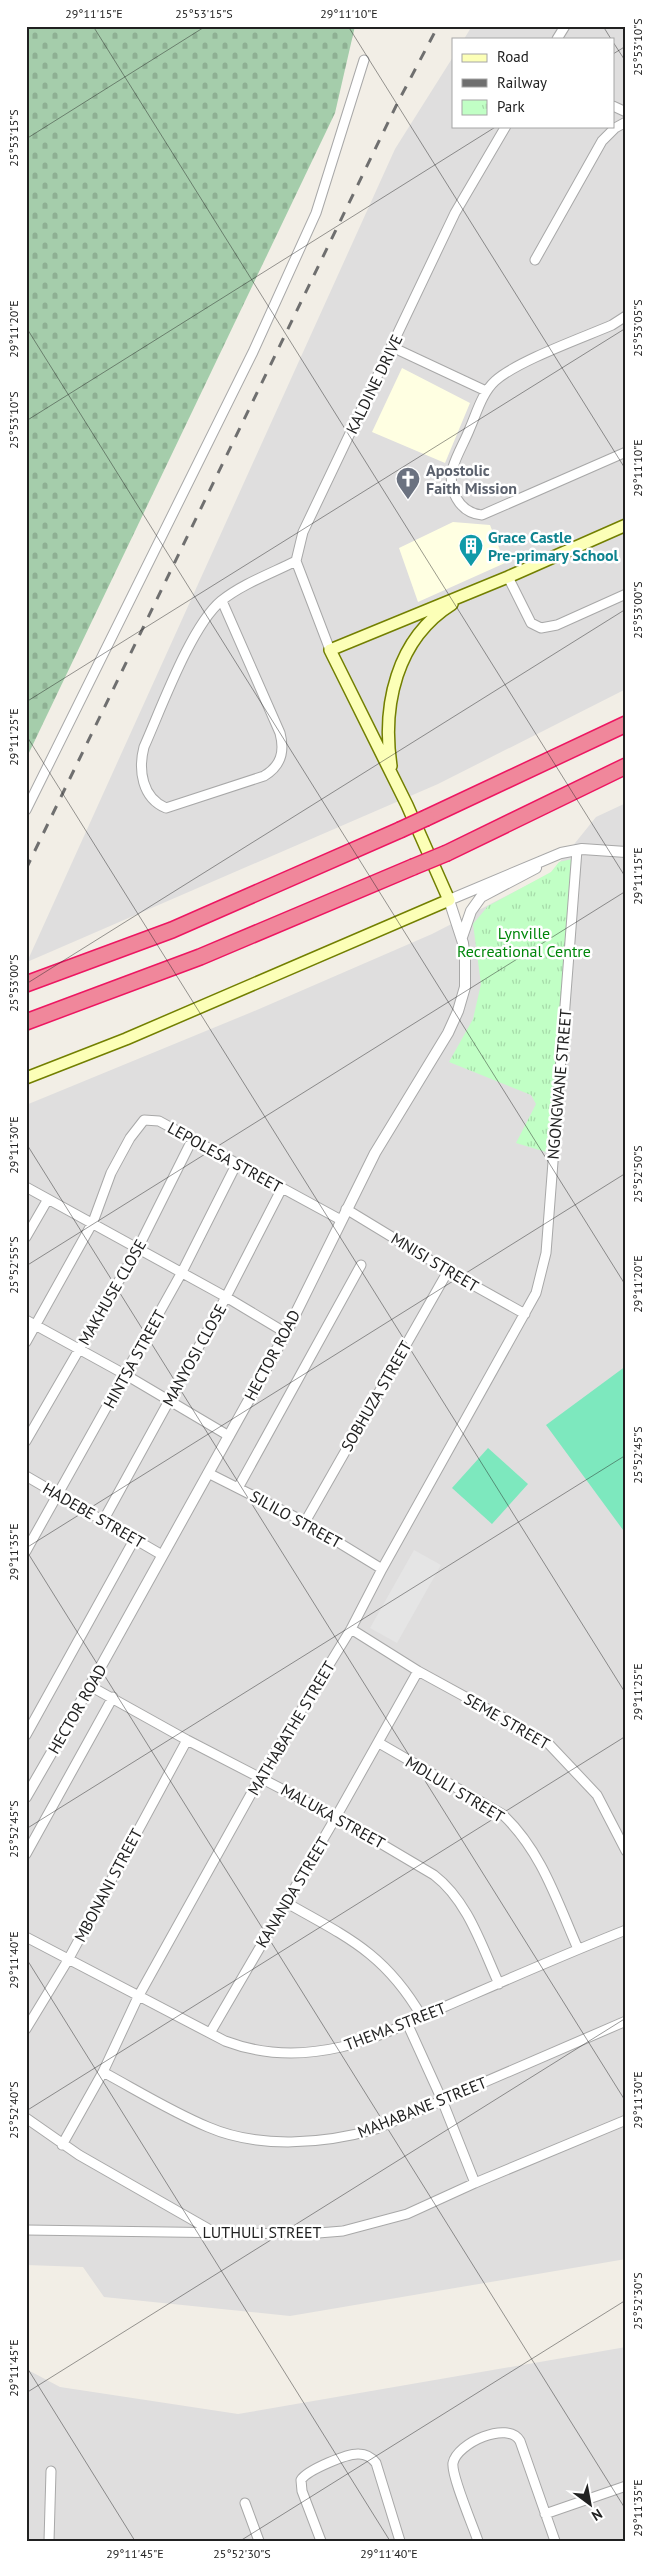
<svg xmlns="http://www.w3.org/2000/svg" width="652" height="2567" viewBox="0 0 652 2567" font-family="'PT Sans',sans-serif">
  <defs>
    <pattern id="cemetery-stones" width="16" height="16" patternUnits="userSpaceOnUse" patternTransform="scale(1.25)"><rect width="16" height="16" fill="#a5cdab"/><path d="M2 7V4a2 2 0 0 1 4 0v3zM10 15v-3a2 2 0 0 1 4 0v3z" fill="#8eb093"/></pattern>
    <pattern id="park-tufts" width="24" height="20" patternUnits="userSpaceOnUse" patternTransform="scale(1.25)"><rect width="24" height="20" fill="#c1ffc5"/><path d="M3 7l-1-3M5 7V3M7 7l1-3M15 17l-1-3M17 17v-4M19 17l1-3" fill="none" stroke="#a6daa9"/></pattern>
  </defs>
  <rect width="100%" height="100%" fill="#f2eee6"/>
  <path fill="#dfdede" d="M472,26h154v663l-188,95 -411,178 368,-813 58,-92v69h160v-87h-149z
    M626,803v1456l-336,57 -186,-19 -21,-30 -57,-2v-1160l226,-93 180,-78 119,-61 45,-56z
    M626,2347v194h-600v-172l34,18 178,27z"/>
  <path fill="#ffffe2" d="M402,368l68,35 -25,60 -73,-31z
    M453,522l37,3 15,38 -87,39 -19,-54z"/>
  <path fill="url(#cemetery-stones)" d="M26,26h329l-20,87 -309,646z"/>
  <path fill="url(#park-tufts)" d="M581,857l-16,152 -19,143 -30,-9 20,-39 -5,-9 -82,-33 24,-43 8,-35 -8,-60 15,-18 63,-34 8,-10z"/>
  <path fill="#7de8be" d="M626,1366v168l-80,-109z
    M488,1448l40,36 -36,40 -40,-36z"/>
  <path fill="#e5e5e5" d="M414,1550l27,15 -44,78 -27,-15z"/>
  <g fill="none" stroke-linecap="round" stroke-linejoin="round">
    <defs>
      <path id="minor" d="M557,39l8,-13
        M613,106l13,6
        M535,260l67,-119 13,-13 11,-6
        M626,316l-14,9c-30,13 -95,36 -117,56 -13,12 -18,31 -25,47 -5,13 -13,26 -17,39 -6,22 6,46 29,48l144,-63
        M392,347l94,44
        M508,577l23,46 10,5 16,-3 69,-31
        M222,601l58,132c5,19 1,33 -16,43l-98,32c-24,-10 -28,-38 -22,-61 17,-38 47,-121 77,-146 21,-17 51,-28 75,-40
        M330,650l-34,-89 7,-29 152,-319 51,-87
        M26,810l227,-458 63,-139 48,-153
        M26,1187l200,110 60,36
        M346,1209l102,62 77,43
        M26,1237l22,-38
        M26,1320l100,55 103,61
        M26,1342l67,-120 18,-49 19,-35 14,-18 15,1 182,99
        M26,1441l112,-193 54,-108
        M208,1473l97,49 77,47
        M26,1476l136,79
        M238,1488l123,-223
        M103,1521l123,-224 56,-109
        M305,1522l143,-251
        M26,1551l156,-279 55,-109
        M351,1629l67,42 128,70 51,54 29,56
        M90,1686l97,54 149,77 98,58c34,26 48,72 65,109
        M26,1735l108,-195
        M379,1743l123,71c39,36 55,87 76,135
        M26,1854l87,-157
        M285,1902c62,35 100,51 137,115
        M26,1937l199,104c37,14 77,15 116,6 35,-8 70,-25 103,-40 60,-26 121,-53 182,-77
        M407,2023l35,77 33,83
        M26,2029l42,-69 119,-220
        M210,2033l126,-216 82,-146
        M103,2072c35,19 69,40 105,55 51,22 116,17 168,2l250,-108
        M26,2118l53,37 133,76
        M62,2145l41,-73 35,-75 123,-221 90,-147 31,-60 154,-276 10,-40 31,-403
        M26,2230l280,4 37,-3 64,-17 68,-31 151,-63
        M245,2503l14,38
        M545,2514l81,-28
        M49,2541l2,-70
        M321,2541l-19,-50 -1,-11c6,-10 47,-27 58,-26 8,0 13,4 17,9l24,78
        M478,2541c-5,-15 -27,-66 -25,-78 4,-20 55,-43 67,-22l35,100"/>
      <path id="tertiary" d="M462,937l9,-26 10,-14 55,-29
        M26,1797l64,-111 196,-353 89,-180 73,-120 10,-22 7,-24v-28l-2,-16 -14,-43 112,-47 21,-4 44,3"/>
      <path id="secondary" d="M391,766c-9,-60 5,-127 61,-162
        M26,1078l100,-39 323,-139 -42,-95 -77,-155 178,-73 118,-52"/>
      <path id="motorway" d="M426,818l200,-94
        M447,853l179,-87
        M26,984l146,-54 228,-100
        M26,1022l174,-65 213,-90"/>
    </defs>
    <use href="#minor" stroke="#a8a8a8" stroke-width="11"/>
    <use href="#tertiary" stroke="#a8a8a8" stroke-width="12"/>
    <use href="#secondary" stroke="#727f00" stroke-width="14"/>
    <use href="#motorway" stroke="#ed1661" stroke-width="18"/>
    <use href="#minor" stroke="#fff" stroke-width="9"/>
    <use href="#tertiary" stroke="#fff" stroke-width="10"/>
    <use href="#secondary" stroke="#fcffb7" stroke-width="11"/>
    <use href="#motorway" stroke="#f0879b" stroke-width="15"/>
    <path stroke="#6f6f6f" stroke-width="3" stroke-dasharray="10 10" stroke-linecap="butt" d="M26,869l372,-767 40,-76"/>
    <defs>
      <path id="motorway-bridge" d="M400,830l26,-12
        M413,867l34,-14"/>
    </defs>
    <use href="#motorway-bridge" stroke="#ed1661" stroke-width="18" stroke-linecap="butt"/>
    <use href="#motorway-bridge" stroke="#f0879b" stroke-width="15"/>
  </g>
  <path fill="none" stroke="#212121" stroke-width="1" stroke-opacity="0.45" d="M93,26l533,852M348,26l278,444M603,26l8,13M613,42l13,20M613,54l13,-8M26,139l180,-113M26,327l600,959M26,421l471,-295M26,702l600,-374M26,735l600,959M26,984l600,-375M26,1143l600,959M26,1266l600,-375M26,1548l600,-375M26,1550l600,960M26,1829l600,-374M26,1958l364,583M26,2111l600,-375M26,2366l109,175M26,2393l600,-375M240,2541l386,-241"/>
  <defs>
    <symbol id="church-pin" viewBox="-11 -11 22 30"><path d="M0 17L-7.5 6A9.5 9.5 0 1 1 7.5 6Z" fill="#6b7280" stroke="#fff"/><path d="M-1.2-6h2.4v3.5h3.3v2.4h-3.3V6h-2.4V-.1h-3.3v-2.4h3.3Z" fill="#fff"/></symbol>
    <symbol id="building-pin" viewBox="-11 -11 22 30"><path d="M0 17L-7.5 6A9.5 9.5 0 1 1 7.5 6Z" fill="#0f9aa8" stroke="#fff"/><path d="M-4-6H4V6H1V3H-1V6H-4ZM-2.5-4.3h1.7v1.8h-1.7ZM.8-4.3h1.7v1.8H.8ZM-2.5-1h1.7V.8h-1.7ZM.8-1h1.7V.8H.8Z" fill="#fff"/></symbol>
  </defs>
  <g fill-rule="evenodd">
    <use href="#church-pin" x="394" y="465" width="28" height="38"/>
    <use href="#building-pin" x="457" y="532" width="28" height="38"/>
  </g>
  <g text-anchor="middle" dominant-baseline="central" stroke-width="5" stroke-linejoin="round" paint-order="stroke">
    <g font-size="16" fill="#212121" stroke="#fff">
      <text transform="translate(374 384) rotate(-64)">KALDINE DRIVE</text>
      <text transform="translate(559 1084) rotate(-85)">NGONGWANE STREET</text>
      <text transform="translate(225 1157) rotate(29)">LEPOLESA STREET</text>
      <text transform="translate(435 1262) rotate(31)">MNISI STREET</text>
      <text transform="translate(112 1292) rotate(-60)">MAKHUSE CLOSE</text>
      <text transform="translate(194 1355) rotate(-61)">MANYOSI CLOSE</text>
      <text transform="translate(272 1355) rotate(-62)">HECTOR ROAD</text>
      <text transform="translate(134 1359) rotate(-61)">HINTSA STREET</text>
      <text transform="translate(376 1396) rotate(-60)">SOBHUZA STREET</text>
      <text transform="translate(94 1515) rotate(30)">HADEBE STREET</text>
      <text transform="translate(296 1519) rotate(29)">SILILO STREET</text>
      <text transform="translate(77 1709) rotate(-60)">HECTOR ROAD</text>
      <text transform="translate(507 1721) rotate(30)">SEME STREET</text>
      <text transform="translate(291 1728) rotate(-59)">MATHABATHE STREET</text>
      <text transform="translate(455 1789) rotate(31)">MDLULI STREET</text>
      <text transform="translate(333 1816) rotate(29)">MALUKA STREET</text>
      <text transform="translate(108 1885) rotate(-62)">MBONANI STREET</text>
      <text transform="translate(292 1892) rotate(-59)">KANANDA STREET</text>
      <text transform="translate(395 2026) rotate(-21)">THEMA STREET</text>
      <text transform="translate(422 2107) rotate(-22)">MAHABANE STREET</text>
      <text x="262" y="2232">LUTHULI STREET</text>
    </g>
    <g font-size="16" font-weight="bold" fill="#5b616d" stroke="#fff" text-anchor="start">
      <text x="426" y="470">Apostolic<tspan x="426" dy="18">Faith Mission</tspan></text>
    </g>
    <g font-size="16" font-weight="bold" fill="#0d838f" stroke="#fff" text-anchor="start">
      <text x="488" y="537">Grace Castle<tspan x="488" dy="18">Pre-primary School</tspan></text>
    </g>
    <g font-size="16" fill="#01870b" stroke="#fff">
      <text x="524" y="933">Lynville<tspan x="524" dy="18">Recreational Centre</tspan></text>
    </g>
  </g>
  <rect width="652" height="2567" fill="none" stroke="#ffffff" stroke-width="55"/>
  <rect x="452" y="38" width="162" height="90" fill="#ffffff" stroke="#a6a6a6"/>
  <rect x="462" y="54" width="25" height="8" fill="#fcffb7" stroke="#a6a6a6"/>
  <text x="497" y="62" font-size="15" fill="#212121">Road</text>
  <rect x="462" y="79" width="25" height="8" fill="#6f6f6f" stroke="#a6a6a6"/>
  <text x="497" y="88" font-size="15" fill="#212121">Railway</text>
  <rect x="462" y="100" width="25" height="15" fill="url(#park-tufts)" stroke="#a6a6a6"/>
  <text x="497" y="112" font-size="15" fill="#212121">Park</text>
  <g transform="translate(590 2504) rotate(148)" stroke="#ffffff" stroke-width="4" paint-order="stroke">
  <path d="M0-4L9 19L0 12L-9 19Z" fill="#212121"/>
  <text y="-8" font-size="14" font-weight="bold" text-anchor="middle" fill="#212121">N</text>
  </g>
  <rect x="28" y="28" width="596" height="2512" fill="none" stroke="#212121" stroke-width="2"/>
  <g font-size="12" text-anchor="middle" fill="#212121">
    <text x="94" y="18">29°11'15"E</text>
    <text x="204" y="18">25°53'15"S</text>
    <text x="349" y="18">29°11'10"E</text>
    <text transform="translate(638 47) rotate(-90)" y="4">25°53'10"S</text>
    <text transform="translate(14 138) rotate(-90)" y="4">25°53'15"S</text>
    <text transform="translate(638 328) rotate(-90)" y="4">25°53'05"S</text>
    <text transform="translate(14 329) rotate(-90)" y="4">29°11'20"E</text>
    <text transform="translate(14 420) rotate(-90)" y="4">25°53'10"S</text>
    <text transform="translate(638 468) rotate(-90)" y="4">29°11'10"E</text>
    <text transform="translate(638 610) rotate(-90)" y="4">25°53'00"S</text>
    <text transform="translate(14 737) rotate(-90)" y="4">29°11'25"E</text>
    <text transform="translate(638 876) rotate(-90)" y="4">29°11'15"E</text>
    <text transform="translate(14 983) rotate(-90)" y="4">25°53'00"S</text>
    <text transform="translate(14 1145) rotate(-90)" y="4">29°11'30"E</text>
    <text transform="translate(638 1174) rotate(-90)" y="4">25°52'50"S</text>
    <text transform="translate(14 1265) rotate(-90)" y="4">25°52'55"S</text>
    <text transform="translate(638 1284) rotate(-90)" y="4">29°11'20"E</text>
    <text transform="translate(638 1455) rotate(-90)" y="4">25°52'45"S</text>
    <text transform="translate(14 1552) rotate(-90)" y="4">29°11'35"E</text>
    <text transform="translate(638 1692) rotate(-90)" y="4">29°11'25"E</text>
    <text transform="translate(14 1829) rotate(-90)" y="4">25°52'45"S</text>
    <text transform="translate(14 1960) rotate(-90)" y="4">29°11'40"E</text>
    <text transform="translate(638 2100) rotate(-90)" y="4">29°11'30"E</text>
    <text transform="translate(14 2110) rotate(-90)" y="4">25°52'40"S</text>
    <text transform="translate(638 2301) rotate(-90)" y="4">25°52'30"S</text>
    <text transform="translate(14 2368) rotate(-90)" y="4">29°11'45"E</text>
    <text transform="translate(638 2508) rotate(-90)" y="4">29°11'35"E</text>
    <text x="135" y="2558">29°11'45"E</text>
    <text x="242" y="2558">25°52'30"S</text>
    <text x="389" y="2558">29°11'40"E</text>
  </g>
</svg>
